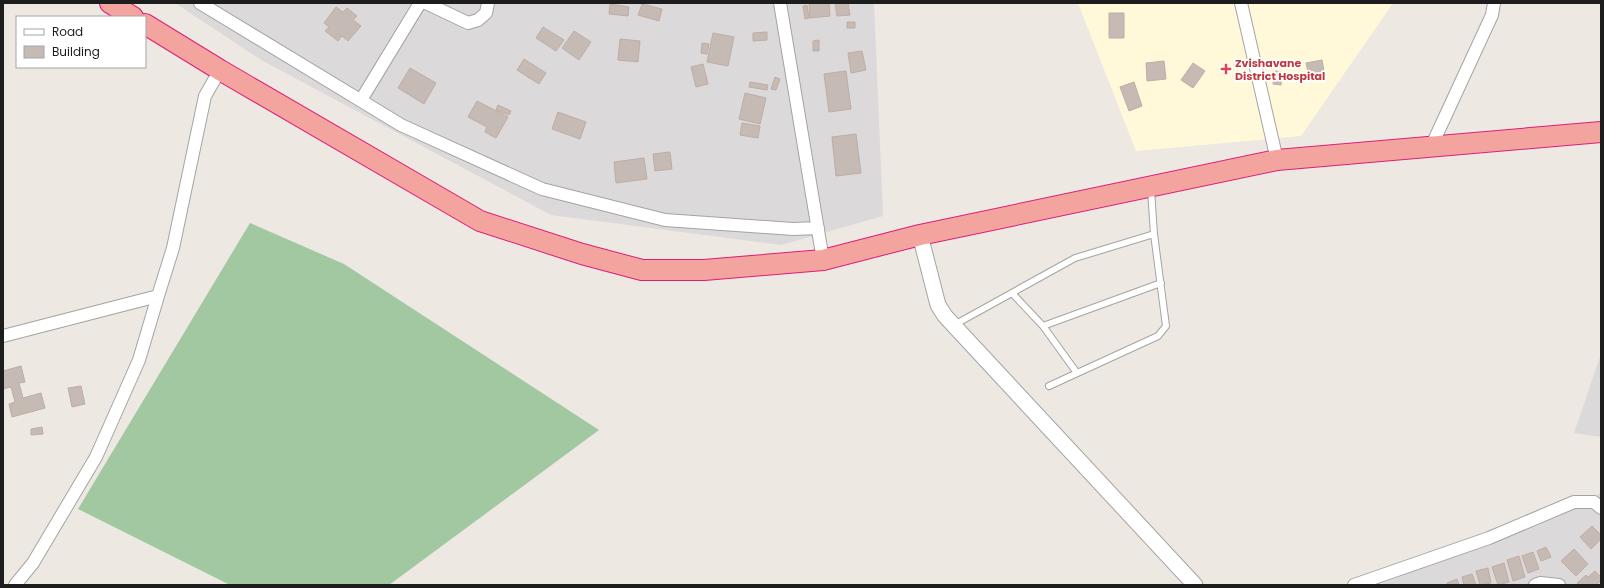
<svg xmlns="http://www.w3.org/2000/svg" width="1604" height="588" viewBox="0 0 1604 588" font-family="Poppins,sans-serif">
  <rect width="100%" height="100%" fill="#eee8e2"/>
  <path fill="#dbd9da" d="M175,3h699l9,213 -102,29 -230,-30 -288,-154z
    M1601,354v83l-27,-4z
    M1601,493v92h-221z"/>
  <path fill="#fff9da" d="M1078,3h315l-92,133 -165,15z"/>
  <path fill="#a2c8a2" d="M250,223l94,41 255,166 -210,155h-159l-152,-76z"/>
  <path fill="#c6bab5" stroke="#c0aca4" d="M809,3h20l1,13 -20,2z
    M835,3h13l2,12 -13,1z
    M610,4l19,3 -1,9 -19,-2z
    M642,4l20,5 -3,12 -21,-6z
    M807,5l2,13 -4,1 -2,-13z
    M336,7l7,5 4,-4 10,8 -4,4 8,6 -13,15 -6,-5 -4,5 -13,-10 4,-4 -5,-4z
    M1109,13h15v25h-15z
    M847,22h8v6h-8z
    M543,27l21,13 -8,11 -20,-13z
    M574,31l17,11 -12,18 -17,-12z
    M767,32v8l-14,1v-8z
    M713,33l21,4 -6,29 -21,-4z
    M620,39l20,2 -2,21 -20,-2z
    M819,40v11h-6v-10z
    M702,43l7,1 -2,10 -6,-1z
    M862,51l4,19 -15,3 -3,-20z
    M524,59l22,14 -7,11 -22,-14z
    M1322,60l3,16 -15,4 -4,-17z
    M1164,61l2,18 -19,2 -1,-18z
    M1193,63l12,8 -12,17 -12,-8z
    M703,64l5,20 -12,3 -5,-20z
    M410,68l26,15 -12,21 -26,-16z
    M846,71l5,38 -22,3 -5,-38z
    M1275,71l7,1 -1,13 -8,-1z
    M775,77l5,2 -4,11 -5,-1z
    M750,82l18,3 -1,5 -18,-3z
    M1134,82l8,24 -13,5 -9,-24z
    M745,93l21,5 -6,26 -21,-5z
    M477,101l31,16 -12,21 -11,-6 2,-5 -19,-10z
    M498,105l13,6 -2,4 -13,-5z
    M558,112l28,10 -6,17 -28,-10z
    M742,123l18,3 -2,12 -18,-3z
    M856,134l5,39 -25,3 -4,-39z
    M670,152l2,17 -17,2 -2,-17z
    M644,158l3,21 -31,4 -2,-21z
    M21,366l4,16 -6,1 4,15 18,-5 4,15 -33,9 -3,-13 6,-2 -4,-15 -8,2v-18z
    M81,386l4,18 -13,3 -4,-19z
    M42,427l1,7 -12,1v-6z
    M1592,526l9,9v4l-10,10 -11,-12z
    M1546,547l5,10 -10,4 -4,-10z
    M1574,549l14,15 -12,12 -15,-15z
    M1533,552l6,17 -11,4 -6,-17z
    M1519,556l6,21 -12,4 -6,-21z
    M1504,563l5,19 -11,3 -6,-18z
    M1488,568l3,15 -11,2 -4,-14z
    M1595,571l6,6v4l-5,4h-17l-2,-2 9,-8 2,2z
    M1472,574l4,11h-12l-2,-8z
    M1457,579l2,6h-12v-2z"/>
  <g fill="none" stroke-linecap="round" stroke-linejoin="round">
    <defs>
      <path id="service" d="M1012,293l31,33 34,47
        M954,325l121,-67 79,-24
        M1043,326l118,-43
        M1049,386l109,-50 8,-10 -12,-92 -3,-44"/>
      <path id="minor" d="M200,3l201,122 141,64 123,31 128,9 25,-1
        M426,3l42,20 10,-3 8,-7 2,-10
        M780,3l43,257
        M1241,3l36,157
        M361,100l59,-97
        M1431,147l61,-132 2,-12
        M3,336l155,-40 15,-48 32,-152 15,-26
        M15,585l18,-22 63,-106 43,-97 19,-64
        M1354,585l135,-47 85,-36h20l7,6
        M1535,585l5,-2 19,2"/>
      <path id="tertiary" d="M920,235l18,70 7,11 250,269"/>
      <path id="trunk" d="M110,3l23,14
        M145,24l75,46 260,151 102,33 60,16h62l119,-10 97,-25 357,-75 324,-28"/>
    </defs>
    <use href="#service" stroke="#a4a4a4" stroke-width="8"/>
    <use href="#minor" stroke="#a4a4a4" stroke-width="14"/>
    <use href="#tertiary" stroke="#a4a4a4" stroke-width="17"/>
    <use href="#trunk" stroke="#dd1e7c" stroke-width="22"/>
    <use href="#service" stroke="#fff" stroke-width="6"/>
    <use href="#minor" stroke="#fff" stroke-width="12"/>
    <use href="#tertiary" stroke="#fff" stroke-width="15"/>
    <use href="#trunk" stroke="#f4a49e" stroke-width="20"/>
  </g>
  <path fill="#e0444e" stroke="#fff" stroke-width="1.5" d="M1224 63h4v4h4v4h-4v4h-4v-4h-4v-4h4z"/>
  <g text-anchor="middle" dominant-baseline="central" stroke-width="3.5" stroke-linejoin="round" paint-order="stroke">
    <g font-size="11" font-weight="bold" fill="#be3a42" stroke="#fff" text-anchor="start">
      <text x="1235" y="63">Zvishavane<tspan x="1235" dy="13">District Hospital</tspan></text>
    </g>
  </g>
  <rect width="1604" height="588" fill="none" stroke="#1d1d1d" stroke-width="8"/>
  <rect x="16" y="16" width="130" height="52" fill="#ffffff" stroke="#a5a5a5"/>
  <rect x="24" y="29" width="20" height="6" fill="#ffffff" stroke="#a5a5a5"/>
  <text x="52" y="36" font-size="12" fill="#1d1d1d">Road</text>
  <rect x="24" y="46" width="20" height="12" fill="#c6bab5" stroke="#a5a5a5"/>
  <text x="52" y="56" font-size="12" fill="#1d1d1d">Building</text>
</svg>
